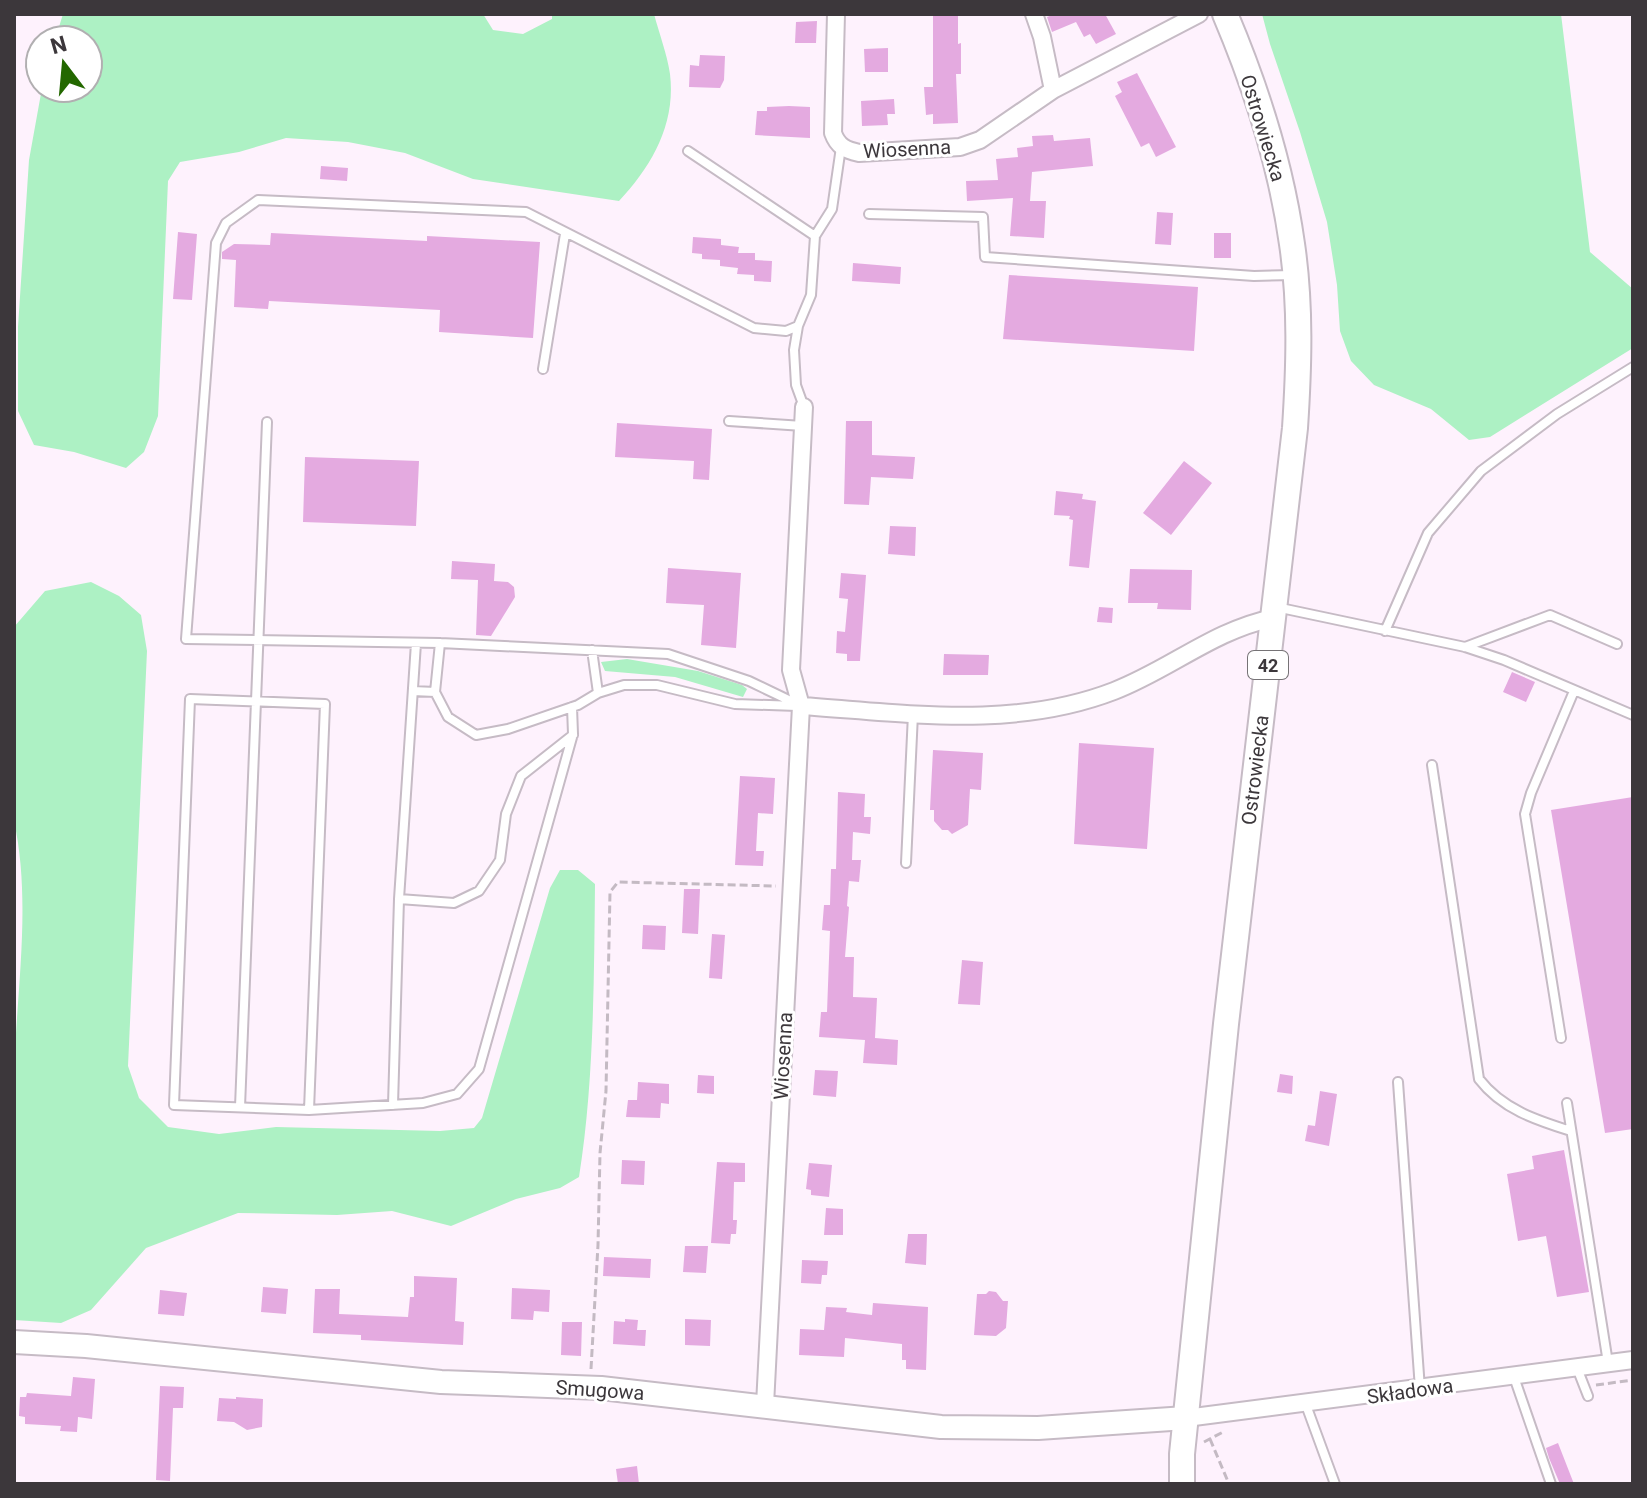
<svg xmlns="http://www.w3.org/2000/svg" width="1647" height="1498" viewBox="0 0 1647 1498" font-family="Roboto,sans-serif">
  <rect width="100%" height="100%" fill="#fef2fd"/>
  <path fill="#adf1c4" d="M63,14h420l10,16 30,4 29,-15v-5h102c5,19 13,40 16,60 6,50 -18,92 -51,127l-146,-22 -68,-26 -57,-11 -62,-4 -47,14 -59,10 -12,19 -10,235 -14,36 -18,16 -52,-16 -40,-7 -16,-34v-84l11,-167 13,-72h46v-48h-33z
    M1262,14h299l29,238 43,37v59l-143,89 -21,3 -38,-31 -57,-24 -23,-24 -11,-30 -3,-46 -10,-63 -27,-90 -30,-88z
    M91,582l28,14 22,19 6,36 -19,415 11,32 29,29 51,7 57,-7 164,4 34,-3 8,-10 68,-230 10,-18h18l17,14c-1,95 -1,200 -16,293l-19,11 -44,11 -65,27 -59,-15 -55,4 -99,-2 -92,35 -55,62 -30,13 -47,-3c0,-81 -2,-163 0,-244 2,-83 18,-173 0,-255v-194l31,-36z
    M627,659l71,12 44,14 5,4 -4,8 -68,-20 -70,-6 -4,-9z"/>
  <path fill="#e4aae0" d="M933,14h25v30l3,-1v31h-5l2,49 -25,1v-10l-7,1 -2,-28h9z
    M1055,14h50l11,20 -20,10 -6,-10 -6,3 -8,-15 -24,10 -5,-15z
    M817,21l-1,22h-21l1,-21z
    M888,48v24h-23l-1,-23z
    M700,55l25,1 -1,24 -4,8 -31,-1 1,-22 9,1z
    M1137,73l39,74 -20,10 -7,-14 -8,4 -26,-51 7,-4 -5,-10z
    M894,99l1,15h-8l1,11 -26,1 -1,-25z
    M789,106l21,1v31l-55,-3 2,-24h10v-4z
    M1053,135l1,6 36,-3 3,28 -61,6 -2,29h16l-2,37 -34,-2 3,-38 -46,3 -1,-20 32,-1 -2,-21 22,-2 -1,-9 16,-2 -1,-10z
    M321,166l27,2 -1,13 -27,-2z
    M1157,212l16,1 -2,32 -16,-1z
    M178,232l19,2 -5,66 -19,-1z
    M271,233l156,8v-5l113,6 -7,96 -94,-6 1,-22 -171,-9 -1,8 -34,-2 2,-47 -14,-1v-7l12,-8 36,1z
    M1214,233h17v25h-17z
    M693,237l28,2v6l18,2 -1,6h17v7l17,1 -1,21 -17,-1v-6l-17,-1 1,-6 -18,-2v-6l-18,-1v-5l-10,-1z
    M853,263l48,4 -1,17 -48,-3z
    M1009,275l189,12 -4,64 -191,-12z
    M846,421h26v34l43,2 -2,22 -42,-2 -2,28 -25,-1z
    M617,423l95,6 -3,51 -16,-1 1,-18 -79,-4z
    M305,457l114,4 -3,65 -113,-4z
    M1184,461l28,22 -41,52 -28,-22z
    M1056,491l27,3 -1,5 14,2 -7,67 -20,-2 4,-46 -4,-1 1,-3 -16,-1z
    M890,526l26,1 -1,29 -27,-2z
    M452,561l43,3 -1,17 14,1 6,5 1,10 -24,39 -15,-1 2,-55 -27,-1z
    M668,568l73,5 -5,75 -35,-3 3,-40 -38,-2z
    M1130,569l62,1 -1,40 -34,-1 1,-6h-30z
    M841,573l25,2 -6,86h-13v-7l-11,-1 1,-22 8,1 3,-33 -9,-1z
    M1099,607l14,1 -1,15 -15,-1z
    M944,654l45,1 -1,20h-45z
    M1512,672l23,10 -9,20 -23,-10z
    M1079,743l75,5 -7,101 -73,-5z
    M933,750l50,3 -2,37 -11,-1 -2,36 -16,9 -4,-4h-6l-8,-9v-11h-4z
    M740,776l35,2 -2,36 -15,-1 -2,38h8l-1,15 -28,-1z
    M838,792l27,2 -1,23h7l-1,17 -17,-2 -1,28h9l-2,22 -10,-1 -2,25 2,1 -4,50h9l-1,40 24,1 -2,40 23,2 -1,25 -34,-2 2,-23 -46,-3 2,-25h6l3,-81 -8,-1 2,-25h6l1,-36h5z
    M1633,797v332l-28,4 -54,-323z
    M684,889h16l-2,45 -16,-1z
    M643,925l23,1 -1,24 -23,-1z
    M712,934l13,1 -3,44 -13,-1z
    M962,960l21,2 -3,43 -22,-1z
    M815,1070l23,1 -2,26 -23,-2z
    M1280,1074l13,2 -1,18 -15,-2z
    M698,1075l16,1v18l-17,-1z
    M638,1082l31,2v20l-8,-1 -1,15 -34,-1 2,-17h9z
    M1320,1091l17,3 -8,52 -24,-5 3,-16 7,1z
    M1564,1150l25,142 -32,5 -11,-61 -28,5 -11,-67 27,-5 -2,-13z
    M622,1160l23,1 -1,24 -23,-1z
    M717,1162l28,1v19h-11l-1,38h4l-1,14h-5l-1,10 -19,-1z
    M809,1163l23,2 -3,32 -18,-2v-5l-5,-1z
    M826,1208l17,1v26h-19z
    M908,1234h19l-1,31 -21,-2z
    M685,1246h23l-2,27 -23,-1z
    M604,1257l47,2 -1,19 -47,-2z
    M802,1260l26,1 -1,14h-5l-1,9 -20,-1z
    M414,1276l43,2 -2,43 9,1 -1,23 -102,-5v-5l-48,-2 2,-44h25l-1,25 69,3 2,-20h4z
    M263,1287l25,2 -2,25 -25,-2z
    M512,1288l38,2 -1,22 -15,-1 -1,9 -22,-1z
    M160,1290l27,3 -3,23 -26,-2z
    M989,1291l7,1 7,9h5l-2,27 -10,8 -22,-1 3,-41h9z
    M873,1303l55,4 -2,63 -20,-1v-9h-4v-16l-57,-6 -1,19 -45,-2 1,-26 24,1 2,-23 21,1 -1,4 26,3z
    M625,1319l13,1 -1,10h9l-1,16 -32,-2 1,-23 11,1z
    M685,1319l26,1 -1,26 -25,-1z
    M562,1322h20l-1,34 -20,-1z
    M73,1377l22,2 -3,40 -14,-2 -1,15 -17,-1 1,-5 -36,-2v-7l-6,-1 1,-19h6l1,-4 44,3z
    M160,1386l24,1 -1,21h-10l-3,73 -14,-1z
    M236,1397l27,2 -1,28 -15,3 -13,-8 -17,-1 2,-23 17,1z
    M1558,1443l16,41h-14l-11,-26 -3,-10z
    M637,1466l2,18h-21l-2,-15z"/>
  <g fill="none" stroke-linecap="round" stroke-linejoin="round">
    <defs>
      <path id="lane" d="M688,151l127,85
        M869,214l114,3 2,40 269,19 40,-1
        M798,326l-12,5 -32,-3 -228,-116 -268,-12 -32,23 -10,20 -30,396 254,4 228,11 81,27 50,24
        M543,369l22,-135
        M804,407l-8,-22 -2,-35 4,-24 13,-31 4,-59 17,-27 9,-62
        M729,421l74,5
        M1276,607l189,40 39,13 129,55
        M1385,631l43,-98 53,-62 76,-57 76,-47
        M440,643l-5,49 13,25 28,18 32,-6 70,-24 20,-12 26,-8h33l78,19 62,2
        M1465,647l85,-32 67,29
        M592,650l6,43
        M413,691l22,1
        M1432,765l47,314c23,30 57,41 92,52
        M906,863l7,-149
        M399,899l55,4 25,-12 21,-31 6,-46 15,-38 52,-41
        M1561,1038l-36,-224 6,-21 43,-102
        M1398,1082l22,307
        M1567,1103l41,260
        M393,1105l6,-206 17,-256
        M240,1107l27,-685
        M309,1110l16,-406 -135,-5 -16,406 135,5 114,-7 34,-9 22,-25 94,-335 -1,-27
        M1577,1368l11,28
        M1514,1377l37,107
        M1306,1405l29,79"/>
      <path id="street" d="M836,14l-3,119c5,14 13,17 26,20l101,-6 20,-7 73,-50
        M1034,14l8,23 11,53 146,-76
        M801,706c105,7 212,24 313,-15 55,-21 100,-61 159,-73
        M765,1405l36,-699 -10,-36 13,-263
        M1186,1418l447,-58"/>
      <path id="secondary" d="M14,1342l72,4 355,36 160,6 340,39 97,1 148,-10"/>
      <path id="primary" d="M1182,1484v-30l44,-430 69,-596c4,-61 6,-123 -3,-184 -11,-79 -36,-157 -67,-230"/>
    </defs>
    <use href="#lane" stroke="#c6bbc5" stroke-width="12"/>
    <use href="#street" stroke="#c6bbc5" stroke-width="20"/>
    <use href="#secondary" stroke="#c6bbc5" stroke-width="26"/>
    <use href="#primary" stroke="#c6bbc5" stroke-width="28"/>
    <path stroke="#c4bac3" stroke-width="3" stroke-dasharray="8 4" stroke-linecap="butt" d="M591,1369l7,-124 2,-92 6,-62 4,-199 8,-10 158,4
      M1596,1385l37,-5
      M1210,1439l19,45
      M1204,1442l21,-11"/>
    <use href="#lane" stroke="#fff" stroke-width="8"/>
    <use href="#street" stroke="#fff" stroke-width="16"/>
    <use href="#secondary" stroke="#fff" stroke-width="22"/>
    <use href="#primary" stroke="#fff" stroke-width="24"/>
  </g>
  <g text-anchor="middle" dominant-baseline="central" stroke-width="6" stroke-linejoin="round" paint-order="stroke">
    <rect fill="#fff" stroke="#767376" stroke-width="2" x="1248" y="651" width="40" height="28" rx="6"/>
    <g font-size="18" font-weight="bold" fill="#3c373b">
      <text x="1268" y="665">42</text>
    </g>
    <g font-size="20" fill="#3c373b" stroke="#fff">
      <text transform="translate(1263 128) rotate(73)">Ostrowiecka</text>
      <text transform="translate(907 149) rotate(-3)">Wiosenna</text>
      <text transform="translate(1255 770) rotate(-83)">Ostrowiecka</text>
      <text transform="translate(783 1056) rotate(-87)">Wiosenna</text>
      <text transform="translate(600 1390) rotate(4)">Smugowa</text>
      <text transform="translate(1410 1391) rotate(-8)">Składowa</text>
    </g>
  </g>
  <rect width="1647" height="1498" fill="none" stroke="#3c373b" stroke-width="32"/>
  <g transform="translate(64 64) rotate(344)"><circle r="38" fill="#ffffff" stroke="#b1afb1" stroke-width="2"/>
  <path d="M0-6L14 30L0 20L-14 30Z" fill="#236800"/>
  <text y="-12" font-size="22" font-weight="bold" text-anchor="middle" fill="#3c373b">N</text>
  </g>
</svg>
